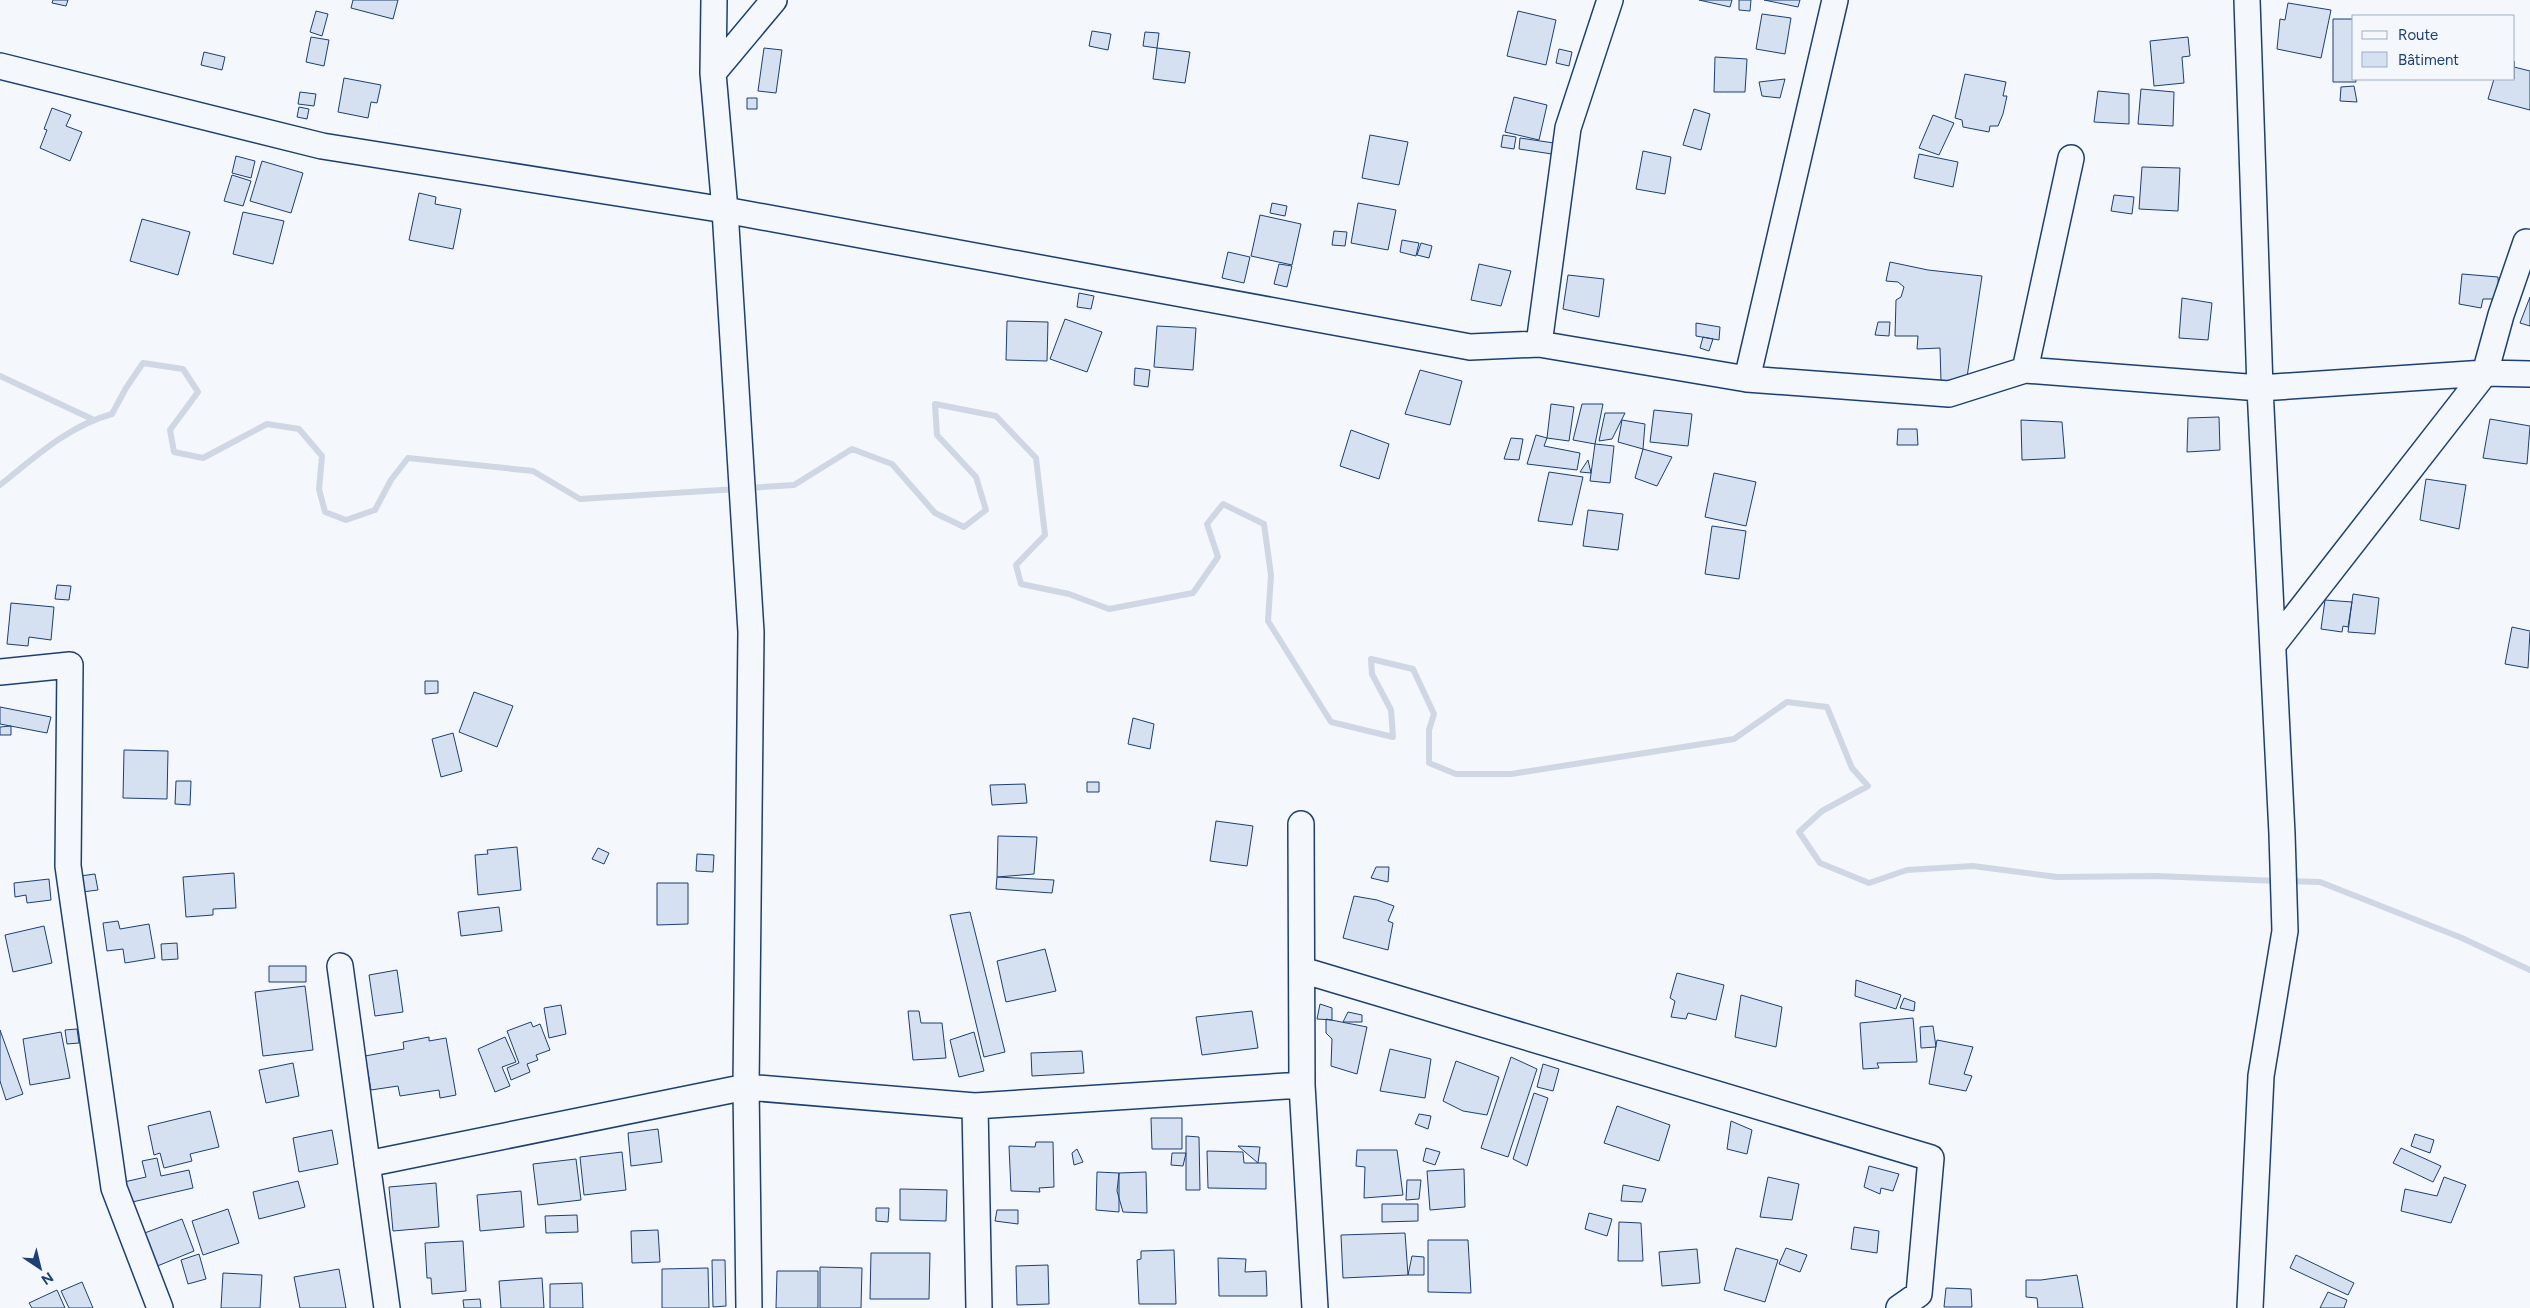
<svg xmlns="http://www.w3.org/2000/svg" width="2530" height="1308" viewBox="0 0 2530 1308" font-family="Figtree,sans-serif">
  <rect width="100%" height="100%" fill="#f4f7fb"/>
  <g fill="none" stroke-linecap="round" stroke-linejoin="round">
    <path stroke="#cfd7e4" stroke-width="6" d="M0,376l92,43
      M0,485c35,-28 68,-59 112,-71l14,-26 17,-25 40,6 15,23 -28,38 4,22 29,6 64,-34 32,5 23,27 -3,33 6,23 21,8 29,-10 16,-30 17,-22 125,13 47,28 157,-10
      M747,488l47,-3 58,-36 40,15 43,49 29,14 22,-17 -10,-33 -39,-42 -2,-31 61,12 40,42 9,77 -29,30 5,19 48,10 40,15 84,-16 25,-36 -11,-33 16,-20 41,20 7,51 -3,46 63,101 62,15 -2,-27 -19,-36 -1,-15 42,10 21,45 -5,16v33l27,11h55l223,-35 53,-37 40,5 25,61 16,18 -46,25 -23,21 21,31 49,20 38,-13 66,-4 84,11 99,-1 122,5
      M2288,881l32,1 142,56 68,32"/>
  </g>
  <path fill="#d5e0f0" stroke="#1d3f73" d="M53,0h15l-2,6 -14,-3z
    M353,0h45l-5,19 -42,-11z
    M1699,0h33l-2,7z
    M1739,0h12l-1,11 -11,-1z
    M1764,0h36l-2,7z
    M2288,3l43,7 -10,48 -44,-9 3,-30 5,1z
    M316,11l12,3 -6,22 -12,-4z
    M1518,11l38,9 -10,45 -39,-9z
    M1762,14l29,4 -6,36 -29,-5z
    M2333,19h20l3,63h-23z
    M1092,31l19,3 -3,16 -19,-4z
    M1145,32l14,1 -2,15 -14,-2z
    M311,37l18,3 -5,26 -18,-4z
    M2188,37l2,19 -8,1 2,26 -30,3 -4,-45z
    M764,48l18,2 -6,43 -18,-2z
    M1157,48l33,4 -5,31 -32,-4z
    M1559,49l13,3 -3,14 -13,-3z
    M204,52l21,5 -3,13 -21,-5z
    M1715,57l32,2 -2,33h-31z
    M2514,61v6l16,4v39l-42,-11 6,-20h20z
    M1965,74l41,8 -3,14h4l-4,18 -5,12h-8l-1,6 -26,-5 -1,-7 -7,-2z
    M344,78l37,7 -4,18 -6,-1 -3,16 -30,-6z
    M1785,79l-5,19 -18,-2 -3,-14z
    M2354,86l3,16 -17,-1 1,-14z
    M2141,89l33,3 -1,34 -35,-2z
    M2098,91l31,3v30l-35,-2z
    M300,92l16,2 -2,12 -16,-2z
    M1514,97l33,8 -8,35 -34,-8z
    M747,98h10v11h-10z
    M299,107l10,2 -2,10 -10,-2z
    M52,108l19,7 -5,11 16,6 -12,29 -30,-13 7,-18 -3,-1z
    M1694,109l16,5 -9,36 -18,-5z
    M1933,115l21,8 -15,32 -20,-7z
    M1370,135l38,7 -9,43 -37,-7z
    M1503,135l13,2 -2,12 -13,-2z
    M1520,138l34,5 -2,11 -33,-5z
    M1643,151l28,6 -6,37 -29,-5z
    M1919,154l39,8 -5,25 -39,-9z
    M236,156l19,5 -4,17 -19,-5z
    M262,161l41,12 -12,40 -41,-12z
    M2142,167l38,1 -2,43 -39,-2z
    M232,175l19,6 -8,25 -19,-5z
    M419,193l17,4 -1,7 26,5 -8,40 -44,-9z
    M2114,195l20,2 -2,17 -21,-3z
    M1272,203l15,3 -2,10 -15,-3z
    M1358,203l38,7 -8,40 -37,-7z
    M243,212l41,9 -11,43 -40,-10z
    M1260,215l41,9 -9,41 -41,-9z
    M142,219l48,13 -12,43 -48,-14z
    M1334,231l13,1 -2,14 -13,-1z
    M1402,240l17,3 -3,13 -16,-4z
    M1421,243l11,3 -3,12 -12,-3z
    M1228,252l22,5 -6,26 -22,-5z
    M1890,262l38,8 54,6 -16,108 -25,-2 -1,-34 -23,1 1,-13h-23l1,-36 5,-3 3,-10 -6,-5 -12,-1z
    M1279,264l13,2 -5,21 -13,-3z
    M1479,264l32,7 -10,35 -30,-6z
    M2462,274l36,3 1,22h-16l-2,9 -22,-4z
    M1568,275l36,4 -5,38 -36,-8z
    M1079,293l15,3 -3,13 -14,-2z
    M2530,297v29l-10,-3z
    M2182,298l30,5 -4,37 -29,-2z
    M1065,319l37,13 -15,40 -37,-13z
    M1007,321l41,1 -1,39 -41,-1z
    M1878,322h12l-1,14 -14,-1z
    M1696,323l24,4 -1,13 -23,-4z
    M1157,326l39,2 -3,42 -39,-3z
    M1703,337l10,2 -4,12 -9,-3z
    M1135,368l15,2 -2,17 -14,-2z
    M1420,370l42,11 -12,44 -45,-11z
    M1551,404l23,3 -5,34 -22,-3z
    M1582,404h21l-8,40 -22,-4z
    M1654,410l38,4 -4,32 -38,-4z
    M1605,413h20l-13,26 -13,2z
    M2219,417l1,33 -33,2 1,-34z
    M2490,419l40,7 -3,38 -44,-6z
    M1622,420l23,4 -2,25 -25,-7z
    M2021,420l41,2 3,36 -43,2z
    M1898,429h19l1,16h-21z
    M1351,430l38,14 -10,35 -39,-13z
    M1536,435l11,3 -3,8 36,7 -3,17 -50,-6z
    M1511,438l12,1 -4,21 -15,-1z
    M1595,444l19,2 -4,37 -20,-2z
    M1643,449l29,8 -15,29 -22,-8z
    M1588,460l3,13 -11,-1z
    M1549,472l34,5 -11,48 -34,-4z
    M1714,473l42,9 -10,44 -41,-9z
    M2426,479l40,6 -7,44 -39,-9z
    M1588,510l35,4 -5,36 -35,-4z
    M1712,526l34,5 -7,48 -34,-5z
    M57,585l14,1 -2,14 -14,-1z
    M2353,594l26,4 -4,36 -27,-2z
    M2325,600l27,2 -4,25 -5,-1 -1,6 -21,-3z
    M11,603l43,4 -3,33 -22,-3 -1,9 -21,-2z
    M2512,627l18,4 -2,37 -23,-4z
    M425,681h13v12l-13,1z
    M474,692l39,14 -16,41 -38,-15z
    M0,707l51,10 -4,16 -47,-9z
    M1133,718l21,6 -4,25 -22,-5z
    M11,726v9h-11v-8z
    M453,733l9,38 -21,6 -9,-38z
    M124,750l44,1 -1,48 -44,-1z
    M176,781h15l-1,24 -15,-1z
    M1087,782h12v10h-12z
    M1025,784l2,19 -35,2 -2,-20z
    M1216,821l37,5 -6,40 -37,-5z
    M998,836l39,1 -3,37 -37,3z
    M517,847l4,43 -43,5 -3,-40 13,-1 -1,-4z
    M598,848l11,5 -5,11 -12,-5z
    M697,854l17,1 -1,17 -17,-1z
    M1376,867h13l-1,15 -17,-4z
    M234,873l2,35 -23,1v6l-27,2 -3,-40z
    M95,874l3,16 -16,2 -2,-16z
    M997,877l57,3 -2,13 -56,-4z
    M49,879l2,21 -24,3 -1,-8 -11,2 -1,-14z
    M657,883h31v41l-31,1z
    M1354,896l23,4 17,6 -6,15 5,2 -5,27 -45,-12z
    M499,907l3,24 -41,5 -3,-24z
    M970,912l35,140 -21,5 -34,-142z
    M118,921l2,8 29,-5 6,34 -30,5 -2,-14 -16,2 -4,-28z
    M44,926l8,37 -39,9 -8,-37z
    M177,943l1,16 -16,1 -1,-16z
    M1045,949l11,42 -50,11 -9,-41z
    M269,966h37v16h-37z
    M397,970l6,42 -28,4 -6,-41z
    M1677,973l47,12 -8,35 -28,-7 -2,6 -15,-2 4,-16 -5,-3z
    M1856,980l45,15 -5,14 -41,-13z
    M305,986l8,64 -50,6 -8,-64z
    M1741,995l41,12 -6,40 -41,-10z
    M1904,998l11,4 -1,9 -14,-3z
    M1320,1004l12,4v12l-15,-1z
    M561,1005l5,29 -17,4 -5,-30z
    M908,1011h11l2,12h21l4,35 -33,2z
    M1252,1011l6,37 -56,7 -6,-38z
    M1348,1012l14,3v7h-19z
    M1913,1018l4,44 -40,1 2,5 -16,1 -3,-46z
    M1326,1019l41,8 -10,47 -26,-8 1,-27 -6,-6z
    M531,1022l2,5 7,-3 10,26 -14,5 2,5 -11,4 3,8 -19,8 -4,-12 12,-5 -12,-32z
    M1933,1026l3,21 -15,1 -1,-21z
    M77,1029l2,14 -12,1 -2,-14z
    M0,1030l23,64 -17,6 -6,-19z
    M61,1032l9,46 -40,7 -7,-46z
    M974,1032l10,39 -25,6 -9,-37z
    M429,1037v4l17,-3 10,57 -16,3 -1,-8 -39,6 -2,-10 -27,4 -6,-34 39,-7 -1,-7z
    M505,1037l11,25 -14,5 8,19 -15,6 -17,-43z
    M1937,1040l36,7 -9,27 8,2 -6,15 -37,-7z
    M1390,1049l41,10 -6,39 -45,-7z
    M1082,1051l2,22 -52,3 -1,-23z
    M1511,1057l26,12 -29,88 -27,-9z
    M1456,1061l43,16 -12,38 -24,-4 -20,-10z
    M293,1063l6,33 -33,7 -7,-33z
    M1543,1064l16,5 -6,22 -16,-4z
    M1534,1093l14,5 -21,68 -14,-7z
    M1617,1106l53,19 -11,36 -55,-18z
    M210,1111l9,36 -29,7 2,7 -28,7 -4,-15 -6,2 -6,-29z
    M1419,1114l12,2 -3,13 -13,-5z
    M1151,1118h31v31h-30z
    M1731,1121l21,9 -5,24 -20,-5z
    M658,1129l4,33 -31,4 -3,-33z
    M332,1130l6,34 -39,8 -6,-34z
    M2415,1134l19,6 -4,13 -19,-7z
    M1186,1136l13,1 1,53h-14z
    M1036,1142h17l1,45 -15,1 1,4 -29,-1 -2,-45 26,1z
    M1238,1146l22,1 -2,16z
    M1426,1148l14,4 -5,13 -12,-4z
    M2401,1148l40,18 -8,16 -40,-19z
    M1077,1149l6,13 -9,3 -2,-12z
    M1357,1150h40l6,45 -39,3 1,-31 -9,-1z
    M1207,1151l36,1 1,11h22v26l-58,-1z
    M622,1152l4,38 -42,5 -4,-38z
    M1172,1153h14l-3,13 -12,-1z
    M157,1158l4,18 28,-6 4,18 -65,15 -4,-21 22,-5 -4,-16z
    M576,1159l5,41 -43,5 -5,-41z
    M1869,1166l30,8 -6,17 -12,-3 -1,6 -16,-7z
    M1464,1169l1,38 -35,3 -3,-39z
    M1097,1172l22,1v39l-23,-2z
    M1146,1172l1,41 -24,-1 -6,-21 2,-18z
    M1768,1177l31,7 -7,36 -32,-3z
    M2444,1177l22,8 -15,38 -50,-12 4,-22 32,7z
    M1407,1180h14l-2,19 -13,1z
    M298,1181l7,26 -46,12 -6,-27z
    M436,1183l3,44 -46,4 -4,-44z
    M1623,1185l23,4 -4,13 -21,-1z
    M900,1189l47,1 -1,31 -46,-1z
    M521,1191l3,36 -44,4 -3,-36z
    M1382,1204h36v17l-36,1z
    M876,1208h13l-1,14 -12,-1z
    M228,1209l11,34 -36,12 -11,-34z
    M997,1210h21v14l-23,-3z
    M1589,1213l23,6 -5,17 -22,-7z
    M577,1215l1,17 -32,1 -1,-17z
    M182,1219l12,32 -39,16 -13,-33z
    M1619,1222l22,1 2,38h-25z
    M1854,1227l25,4 -2,22 -26,-4z
    M658,1230l2,32 -28,1 -1,-32z
    M1405,1233l3,42 -65,3 -2,-43z
    M1428,1240h40l3,53 -43,-1z
    M463,1241l3,50 -34,3 -1,-16h-4l-2,-35z
    M1736,1248l42,12 -13,42 -41,-12z
    M1786,1248l21,7 -7,17 -21,-8z
    M1697,1249l3,34 -38,3 -3,-34z
    M1174,1250l2,54h-37l-2,-44 4,-1v-8z
    M871,1253h59l-1,46h-59z
    M199,1254l7,25 -18,5 -7,-24z
    M2296,1255l58,28 -6,12 -58,-27z
    M1412,1256l12,1v18h-16z
    M1218,1258l28,1 -1,13 21,-1 1,25h-48z
    M712,1260h13l1,46 -13,1z
    M1048,1265l1,39 -32,1 -1,-39z
    M820,1267l42,1 -1,40h-41z
    M708,1268l1,40h-47v-39z
    M339,1269l7,39h-46l-6,-31z
    M777,1271h41v37h-42z
    M223,1273l39,2 -2,33h-39z
    M2077,1275l6,33h-45l-1,-10 -11,-1v-17h15z
    M542,1278l2,30h-43l-2,-27z
    M82,1282l11,26h-24l-8,-17z
    M582,1283l1,25h-33v-24z
    M1946,1288l25,1 1,18h-28z
    M57,1290l8,18h-33l-3,-5z
    M2328,1292l19,8 -3,8h-24z
    M480,1299l1,9h-17l-1,-8z"/>
  <g fill="none" stroke-linecap="round" stroke-linejoin="round">
    <defs>
      <path id="minor" d="M714,0l-1,73 12,137 26,422 -5,455 3,221
        M2247,0l13,388 22,446 3,97 -24,145 -11,232
        M0,66l322,80 403,64 745,137 69,-3 208,35 202,15 76,-24 235,18 225,-15 45,1
        M713,73l61,-73
        M1539,344l29,-216 42,-128
        M2025,370l46,-212
        M1747,379l88,-379
        M2273,645l212,-272 16,-58 25,-73 4,1
        M0,672l70,-7 -2,201 46,322 46,120
        M1301,824l1,261 13,223
        M340,966l47,342
        M1302,970l629,188 -12,136 -20,14
        M975,1106l4,202
        M367,1164l379,-77 229,19 327,-21"/>
    </defs>
    <use href="#minor" stroke="#1d3f73" stroke-width="28"/>
    <use href="#minor" stroke="#f4f7fb" stroke-width="25"/>
  </g>
  <rect x="2352" y="15" width="162" height="65" fill="#f4f7fb" stroke="#9eadc5"/>
  <rect x="2362" y="31" width="25" height="8" fill="#f4f7fb" stroke="#9eadc5"/>
  <text x="2398" y="40" font-size="15" fill="#1d3f73">Route</text>
  <rect x="2362" y="52" width="25" height="15" fill="#d5e0f0" stroke="#9eadc5"/>
  <text x="2398" y="65" font-size="15" fill="#1d3f73">Bâtiment</text>
  <g transform="translate(40 1268) rotate(145)" stroke="#f4f7fb" stroke-width="4" paint-order="stroke">
  <path d="M0-4L9 19L0 12L-9 19Z" fill="#1d3f73"/>
  <text y="-8" font-size="14" font-weight="bold" text-anchor="middle" fill="#1d3f73">N</text>
  </g>
</svg>
